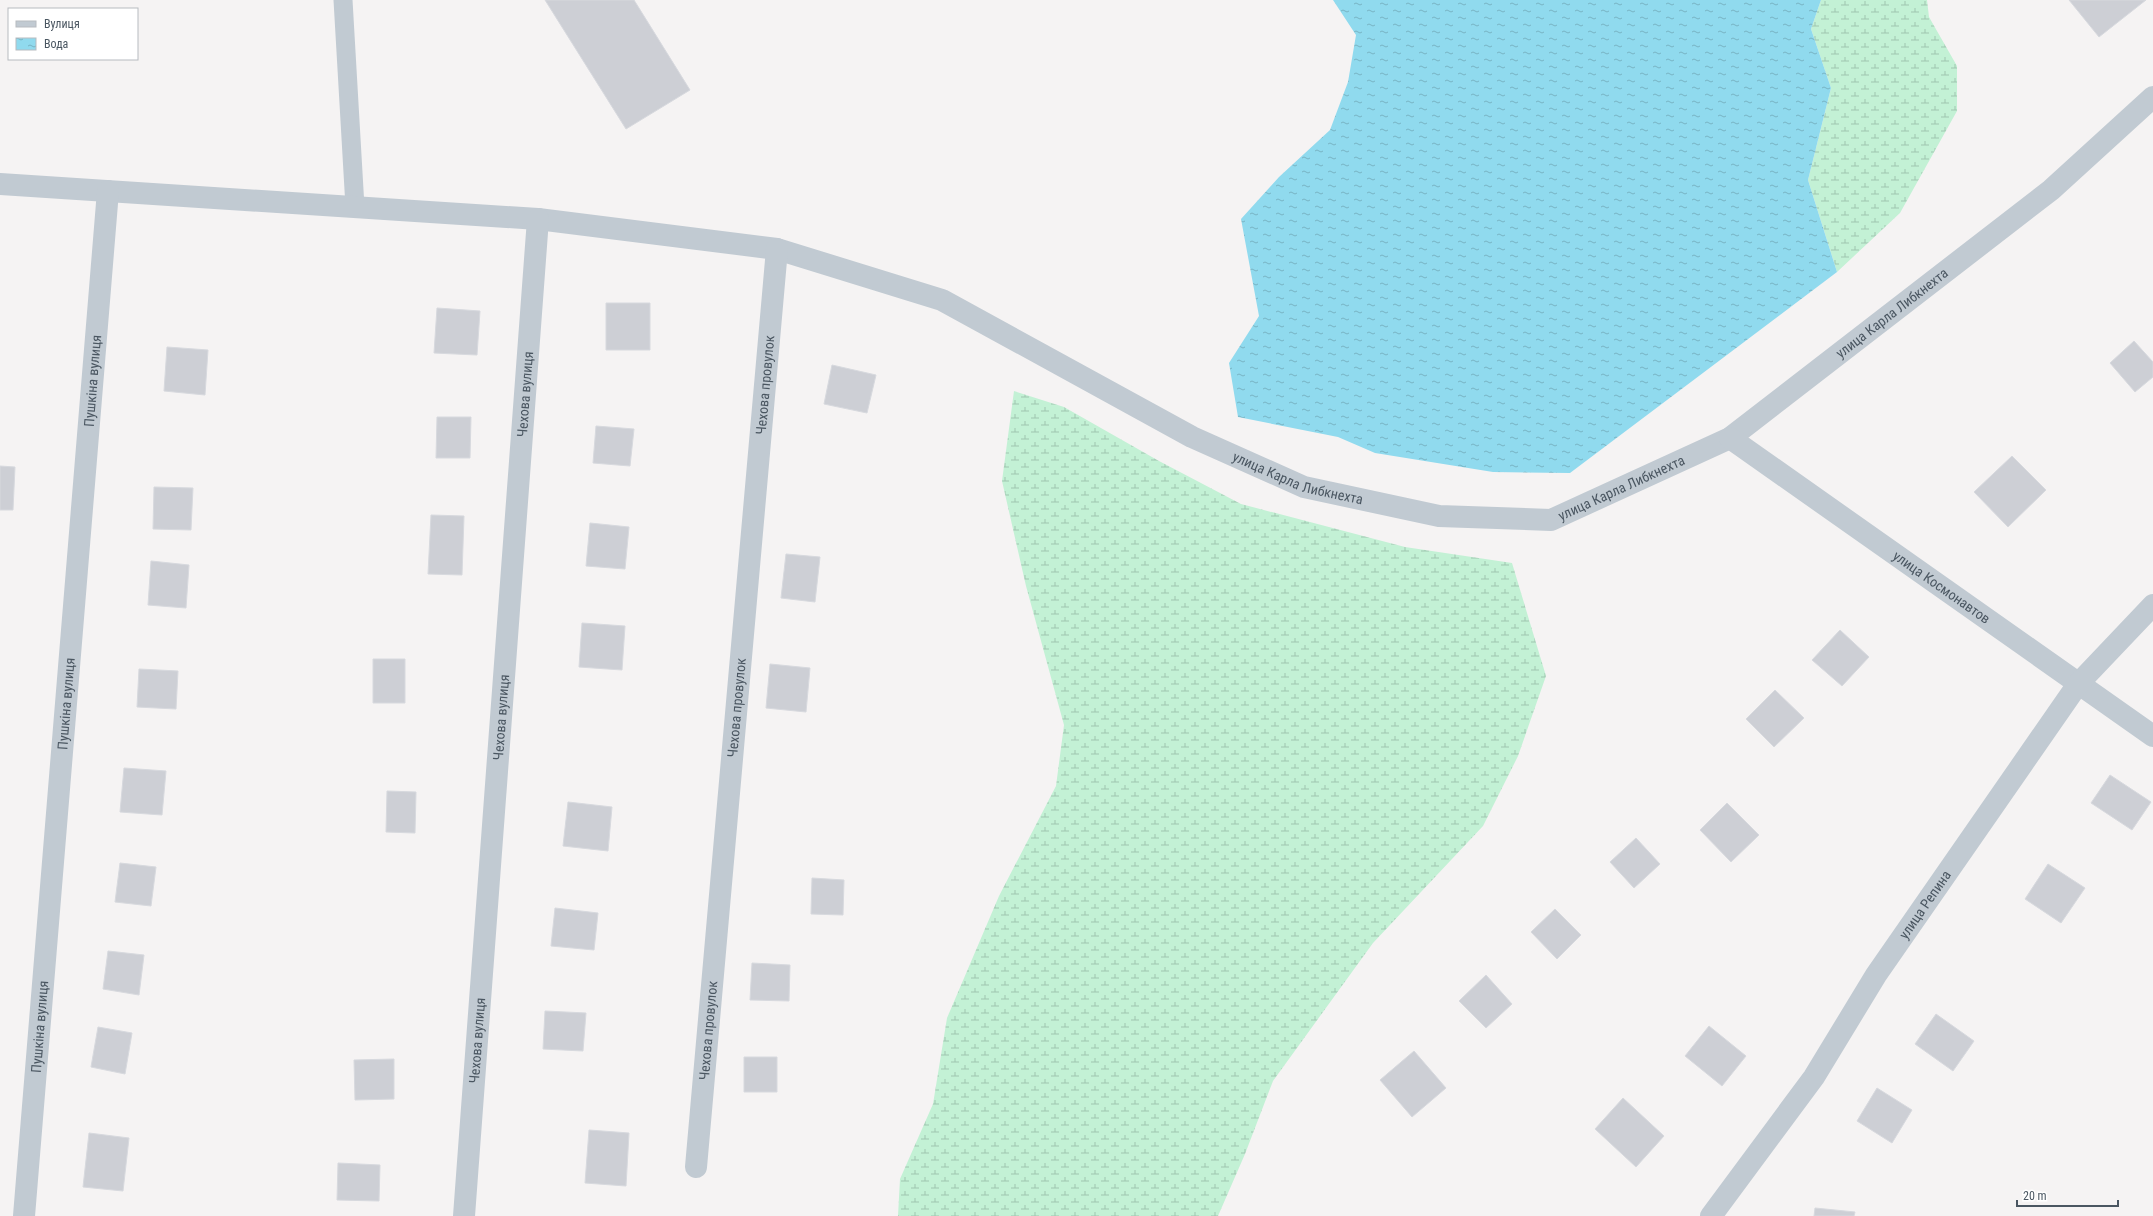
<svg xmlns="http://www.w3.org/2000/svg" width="2153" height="1216" viewBox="0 0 2153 1216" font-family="'Roboto Condensed',sans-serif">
  <defs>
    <pattern id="wetland-marsh" width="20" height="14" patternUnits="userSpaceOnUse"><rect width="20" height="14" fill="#c3f1d5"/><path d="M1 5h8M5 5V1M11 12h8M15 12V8" fill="none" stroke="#a0c6b0"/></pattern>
    <pattern id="water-ripples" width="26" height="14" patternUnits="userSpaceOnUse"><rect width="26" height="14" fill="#90daee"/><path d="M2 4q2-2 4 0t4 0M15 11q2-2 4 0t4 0" fill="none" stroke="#78b4c4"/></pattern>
  </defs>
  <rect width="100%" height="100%" fill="#f5f3f3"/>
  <path fill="url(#wetland-marsh)" d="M1821,0h106l2,17 28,49v45l-57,102 -63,59 -29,-92 23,-92 -20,-59z
    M1014,391l50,16 95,54 82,43 164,43 107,16 34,113 -28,80 -35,70 -110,117 -100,138 -28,73 -27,62h-320l2,-37 33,-75 14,-86 52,-122 57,-110 8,-61 -38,-139 -24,-105z"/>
  <path fill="url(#water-ripples)" d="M1333,0h488l-10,29 20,59 -23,92 29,92 -267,201 -77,-1 -118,-19 -37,-16 -100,-20 -9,-54 30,-47 -18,-97 38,-42 51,-47 18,-48 8,-47z"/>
  <path fill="#cdcfd5" stroke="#d7d9de" d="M545,0h89l56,90 -64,39z
    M2069,0h77l-47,37z
    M606,303h44v47h-44z
    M437,308l43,3 -3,44 -43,-2z
    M2134,341l19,21v15l-18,15 -25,-29z
    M167,347l41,3 -3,45 -41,-4z
    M832,365l44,10 -9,38 -43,-9z
    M437,417h34l-1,41h-34z
    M596,426l38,3 -4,37 -37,-3z
    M2012,456l34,34 -38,37 -34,-35z
    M0,466l15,1 -2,43h-13z
    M154,487l39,1 -2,42 -38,-1z
    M431,515l33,1 -2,59 -34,-1z
    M590,523l39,4 -4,42 -39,-3z
    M786,554l34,3 -5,45 -34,-4z
    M151,561l38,4 -3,43 -38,-3z
    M582,623l43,3 -3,44 -43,-3z
    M1840,630l29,27 -27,29 -30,-26z
    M373,659h32v44h-32z
    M770,664l40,4 -4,44 -40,-4z
    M139,669l39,2 -2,38 -39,-2z
    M1775,690l29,28 -30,29 -28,-28z
    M124,768l42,3 -4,44 -42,-3z
    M2110,775l41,27 -19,28 -41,-27z
    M387,791l29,1 -1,41 -29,-1z
    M568,802l44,5 -4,44 -45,-5z
    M1727,803l32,32 -28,27 -31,-32z
    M1636,838l24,26 -26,24 -24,-26z
    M120,863l36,4 -5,39 -36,-4z
    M2048,864l37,24 -24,35 -36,-24z
    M812,878l32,2 -1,35 -32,-1z
    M555,908l43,5 -4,37 -43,-4z
    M1555,909l26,26 -24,24 -26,-27z
    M108,951l36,4 -5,40 -36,-6z
    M752,963l38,2 -1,36 -39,-1z
    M1486,975l26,29 -26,24 -27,-27z
    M545,1011l41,2 -3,38 -40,-2z
    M1936,1014l38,27 -21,30 -38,-27z
    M1709,1026l37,30 -24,30 -37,-30z
    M98,1027l34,6 -7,41 -34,-7z
    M1414,1051l32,37 -34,29 -32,-37z
    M744,1057h33v35h-33z
    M394,1059v40l-39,1 -1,-40z
    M1877,1088l35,22 -20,33 -35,-22z
    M1623,1098l41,38 -28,31 -41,-38z
    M589,1130l40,3 -3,53 -41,-3z
    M89,1133l40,5 -6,53 -40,-4z
    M338,1163l42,2 -1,36 -42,-1z
    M1815,1208l40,4 -1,4h-40z"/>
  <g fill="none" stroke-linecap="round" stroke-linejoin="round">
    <path stroke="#c1cad2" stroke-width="19" d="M343,0l12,207"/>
    <g stroke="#c1cad2" stroke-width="22">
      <path id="s1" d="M0,184l538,35 239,30 165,51 250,137 112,50 135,29 112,4 179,-82 321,-248 102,-93"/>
      <path id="s2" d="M1730,438l423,298"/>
      <path id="s3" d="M696,1167l81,-918"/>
      <path id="s4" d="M24,1216l84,-1025"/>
      <path id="s5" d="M464,1216l74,-997"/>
      <path id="s6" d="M1711,1216l103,-139 62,-102 202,-291 75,-79"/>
    </g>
  </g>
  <g text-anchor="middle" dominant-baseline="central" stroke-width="3" stroke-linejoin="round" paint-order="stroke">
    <g font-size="14" fill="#4a5661" stroke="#fff">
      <text stroke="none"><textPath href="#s1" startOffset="2012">улица Карла Либкнехта</textPath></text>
      <text stroke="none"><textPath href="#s4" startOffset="838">Пушкіна вулиця</textPath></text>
      <text stroke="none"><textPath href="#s3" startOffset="785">Чехова провулок</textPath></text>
      <text stroke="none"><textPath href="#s5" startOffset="824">Чехова вулиця</textPath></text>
      <text stroke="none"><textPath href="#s1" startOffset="1352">улица Карла Либкнехта</textPath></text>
      <text stroke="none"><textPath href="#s1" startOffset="1688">улица Карла Либкнехта</textPath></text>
      <text stroke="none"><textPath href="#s2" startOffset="259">улица Космонавтов</textPath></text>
      <text stroke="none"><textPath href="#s4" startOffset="514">Пушкіна вулиця</textPath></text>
      <text stroke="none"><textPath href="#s3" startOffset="461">Чехова провулок</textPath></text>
      <text stroke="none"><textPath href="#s5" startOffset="500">Чехова вулиця</textPath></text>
      <text stroke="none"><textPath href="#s6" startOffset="378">улица Репина</textPath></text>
      <text stroke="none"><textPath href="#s4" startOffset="190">Пушкіна вулиця</textPath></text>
      <text stroke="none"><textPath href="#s3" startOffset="137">Чехова провулок</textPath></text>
      <text stroke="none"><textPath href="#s5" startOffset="176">Чехова вулиця</textPath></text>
    </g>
  </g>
  <rect x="8" y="8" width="130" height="52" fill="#ffffff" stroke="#b7bbc0"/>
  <rect x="16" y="21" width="20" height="6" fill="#c1cad2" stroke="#b7bbc0"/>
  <text x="44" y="28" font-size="12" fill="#4a5661">Вулиця</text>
  <rect x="16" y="38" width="20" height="12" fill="url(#water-ripples)" stroke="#b7bbc0"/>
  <text x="44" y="48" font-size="12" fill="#4a5661">Вода</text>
  <path d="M2017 1200v6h101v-6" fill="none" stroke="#4a5661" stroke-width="2"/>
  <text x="2023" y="1200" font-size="12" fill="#4a5661" stroke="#ffffff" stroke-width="3" paint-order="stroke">20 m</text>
</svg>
